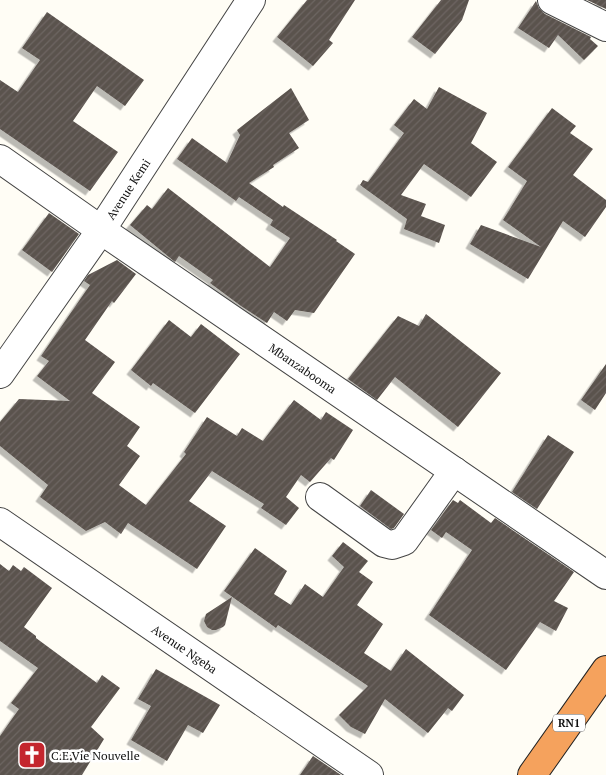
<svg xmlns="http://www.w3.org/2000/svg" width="606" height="775" viewBox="0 0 606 775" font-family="'PT Serif',serif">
  <defs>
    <pattern id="building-hatch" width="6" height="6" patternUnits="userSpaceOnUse" patternTransform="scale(1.25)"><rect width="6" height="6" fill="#5a524d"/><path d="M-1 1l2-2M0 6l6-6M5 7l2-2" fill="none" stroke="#6d6662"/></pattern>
    <filter id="shadow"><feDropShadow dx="-4.5" dy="4.5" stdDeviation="0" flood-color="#0004"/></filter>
  </defs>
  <rect width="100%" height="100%" fill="#fffdf5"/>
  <path fill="url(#building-hatch)" filter="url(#shadow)" d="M307,0h48l-26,40 4,3 -20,23 -36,-29z
    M441,0h28l-7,20 -27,34 -23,-17z
    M587,0h19v9z
    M536,1l3,7 6,6 46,23 -1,2 8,7 -14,14 -26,-25 -9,13 -31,-20z
    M47,12l97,68 -19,26 -28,-20 -24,35 45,31 -28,39 -90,-62v-49l18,12 22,-32 -18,-12z
    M439,87l48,26 -16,30 26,19 -26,35 -47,-33 -23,31 25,9 -5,12 24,9 -6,18 -35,-14 3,-10 -47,-34 3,-5 5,2 36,-49 -10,-8 20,-26 13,10z
    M291,88l18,32 -20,13 10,15 -26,17 1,2 -25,16 34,24 1,-2 53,35 -1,1 19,13 -41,59 -19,-3 -8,11 -13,-9 -7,11 -26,-17 -31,-23 3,-3 -34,-24 -4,6 -45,-37 17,-20 5,4 16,-21 102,79 20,-29 -20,-13 3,-5 -34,-23 -3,4 -59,-42 15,-21 35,25 13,-28 -3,-5z
    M552,108l24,18 -6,7 23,16 -20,26 33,25v7l-21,30 -22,-16 -35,58 -58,-35 11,-19 60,22 -38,-27 24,-39 -19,-14z
    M49,213l30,21 -27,38 -30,-22z
    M117,260l19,14 -22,29 -2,-2 -27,39 30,22 -23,31 48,34 -13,19 13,10 -21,29 27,20 40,-51 -2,-2 23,-35 30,19 5,-8 21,13 31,-41 27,20 5,-8 27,18 -19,30 -3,-2 -21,24 -9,-7 -15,22 13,11 -13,17 -25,-17 3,-4 -52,-33 -23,30 37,25 -29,43 -69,-46 -7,11 -16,-12 -19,9 -46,-34 8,-12 -48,-39v-24l19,-23 51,2 -33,-25 12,-15 -8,-5 49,-71 -6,-4 4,-6z
    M426,314l75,59 -43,54 -63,-50 -18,23 -29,-21 50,-63 21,10z
    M169,320l22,17 10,-13 39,30 -45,59 -42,-30 -2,3 -20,-16z
    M606,364v29l-11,17 -14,-10z
    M548,435l26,17 -37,57 -25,-17z
    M371,490l33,24 -10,14 -3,1 -31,-23z
    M453,500l5,3 2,-3 31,23 4,-5 79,54 -20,29 14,7 -12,23 -16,-9 -34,48 -77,-55 43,-65 -26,-18 -4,6 -11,-8z
    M343,542l25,19 -9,11 14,10 -16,23 26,19 -19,29 27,18 15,-22 58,46 -12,16 -4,-3 -20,25 -43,-34 -20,35 -14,-7 -12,-12 29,-29 -90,-61 -2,3 -52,-37 31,-43 32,23 -13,23 17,11 14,-21 18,13 21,-30 -12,-11z
    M0,564l9,7 4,-6 8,6 3,-4 28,21 -28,39 12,9v2l61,45 5,-8 18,13 -29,39 13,12 -22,36h-82v-39l19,-27 -8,-6 27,-35 -38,-27z
    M232,597l-7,28 -2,2 -7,3h-4l-5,-3 -3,-6 2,-7z
    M156,669l64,36 -17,28 -15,-8 -21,36 -36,-21 20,-34 -13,-7z
    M313,756l28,19h-41z"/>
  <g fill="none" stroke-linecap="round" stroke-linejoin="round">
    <defs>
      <g id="minor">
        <path d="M552,0l54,27"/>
        <path id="s1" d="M0,159l101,71 505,345"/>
        <path id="s2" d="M0,374l101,-144 150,-230"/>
        <path d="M320,497l64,46 8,2 12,-4 50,-70"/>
        <path id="s3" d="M0,522l369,253"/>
      </g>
      <path id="highway" d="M532,775l74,-105"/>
    </defs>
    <use href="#minor" stroke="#444" stroke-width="30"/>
    <use href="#highway" stroke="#222" stroke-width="30"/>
    <use href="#minor" stroke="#fff" stroke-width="28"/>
    <use href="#highway" stroke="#f5a25d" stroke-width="28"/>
  </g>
  <defs>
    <symbol id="church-square" viewBox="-11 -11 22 22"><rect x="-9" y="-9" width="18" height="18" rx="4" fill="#c4262e" stroke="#fff"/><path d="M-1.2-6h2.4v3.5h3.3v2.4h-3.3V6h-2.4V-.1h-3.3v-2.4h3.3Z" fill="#fff"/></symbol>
  </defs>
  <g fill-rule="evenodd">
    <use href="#church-square" x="16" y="739" width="32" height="32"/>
  </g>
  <g text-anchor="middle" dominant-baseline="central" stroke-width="5" stroke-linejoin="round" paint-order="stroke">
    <rect fill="#fff" stroke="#585858" stroke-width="1" x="553" y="714.5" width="32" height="17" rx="4"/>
    <g font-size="11" font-weight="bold" fill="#111">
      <text x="569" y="723">RN1</text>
    </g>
    <g font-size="12" fill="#111" stroke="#fff">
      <text stroke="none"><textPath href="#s2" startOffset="225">Avenue Kemi</textPath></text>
      <text stroke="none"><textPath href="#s1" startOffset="368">Mbanzabooma</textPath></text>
      <text stroke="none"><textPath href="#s3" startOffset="224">Avenue Ngeba</textPath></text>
    </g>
    <g font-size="12" fill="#111" stroke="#fff" text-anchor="start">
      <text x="51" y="755">C.E.Vie Nouvelle</text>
    </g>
  </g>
</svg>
